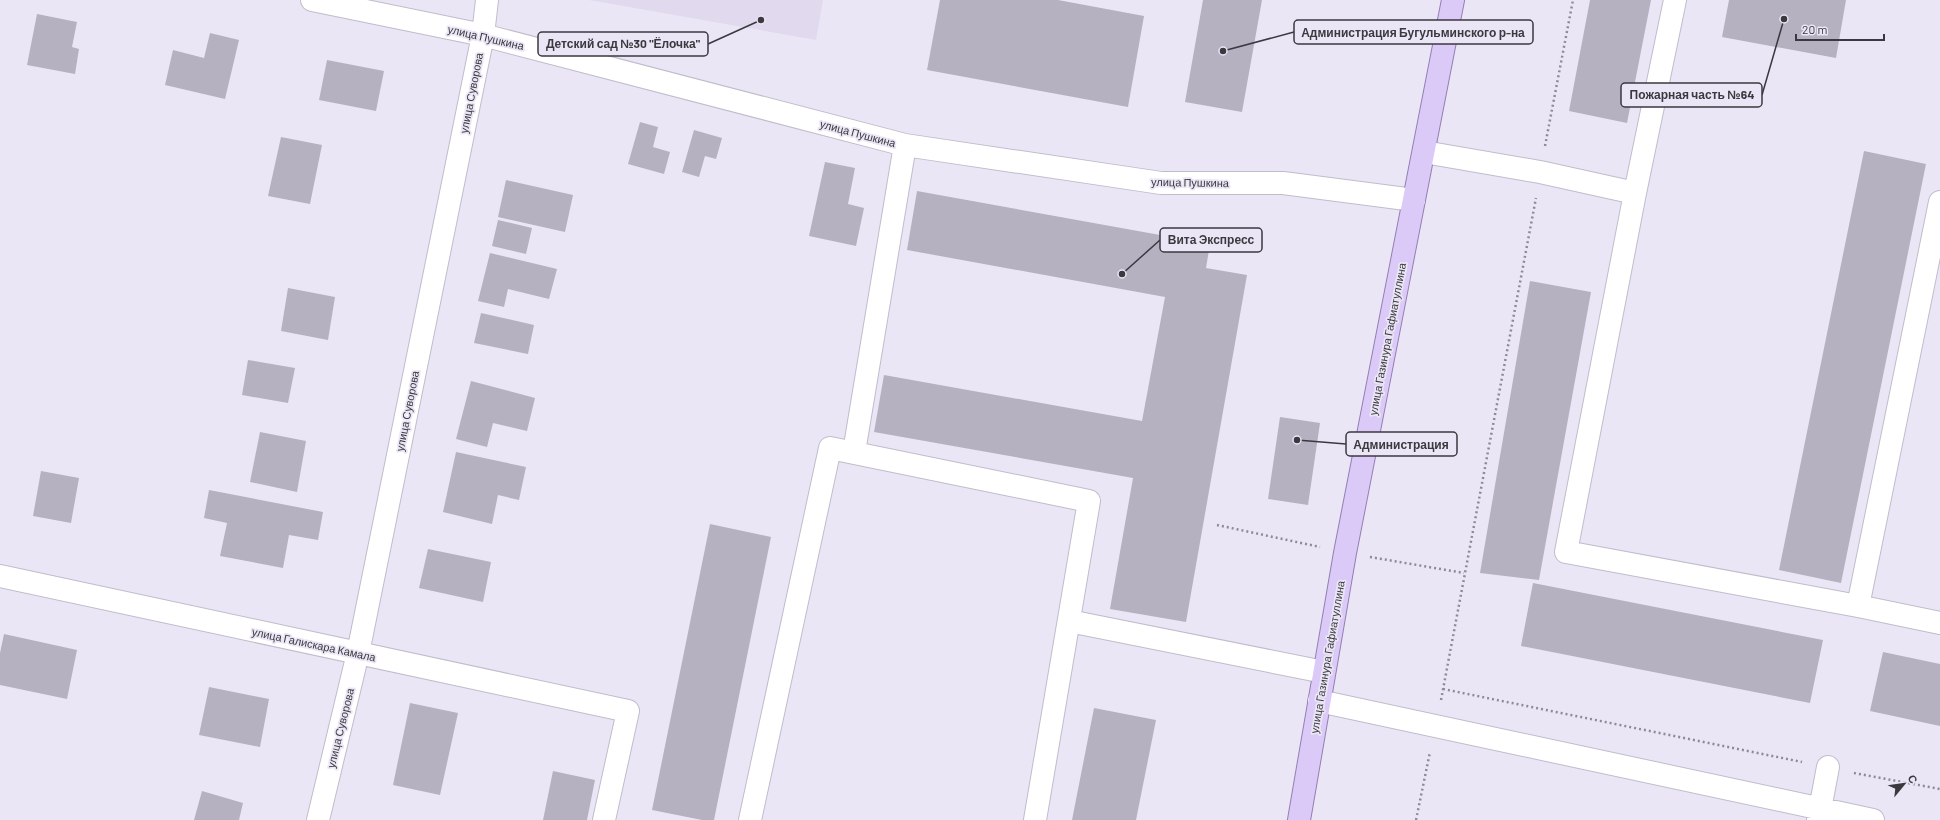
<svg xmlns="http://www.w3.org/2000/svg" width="1940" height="820" viewBox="0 0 1940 820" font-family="Barlow,sans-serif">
  <rect width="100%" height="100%" fill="#ebe6f5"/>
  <path fill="#e1d9ee" d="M589,0h234l-7,40z"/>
  <path fill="#b6b1c0" d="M940,0h118l86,16 -16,91 -201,-37z
    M1203,0h59l-20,112 -57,-10z
    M1590,0h61l-24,123 -58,-12z
    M1729,0h117l-10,58 -114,-21z
    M37,14l40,8 -5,25 7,2 -4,25 -48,-9z
    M210,33l29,7 -14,59 -60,-14 8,-35 31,8z
    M327,60l57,11 -8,40 -57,-11z
    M640,122l18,5 -5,20 17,5 -6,22 -36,-10z
    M694,130l28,8 -6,21 -11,-3 -6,21 -17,-5z
    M281,137l41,8 -12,59 -42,-8z
    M1864,151l62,13 -85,419 -62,-13z
    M825,162l30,6 -7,36 16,4 -8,38 -47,-10z
    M506,180l67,15 -8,37 -67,-15z
    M917,191l293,53 -4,24 41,7 -61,347 -76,-13 23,-131 -259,-46 10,-57 258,46 23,-124 -258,-47z
    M498,220l34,8 -6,26 -34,-8z
    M490,253l67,16 -8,30 -41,-10 -4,18 -26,-6z
    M1530,281l61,11 -52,288 -59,-7z
    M288,288l47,9 -7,43 -47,-9z
    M481,313l53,12 -6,29 -54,-11z
    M248,360l47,8 -7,35 -46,-8z
    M471,381l64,17 -8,33 -34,-8 -6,24 -31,-8z
    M1280,417l40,6 -12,82 -40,-6z
    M260,432l46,9 -9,51 -47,-10z
    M456,452l70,15 -7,33 -21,-5 -6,29 -49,-12z
    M41,471l38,7 -8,45 -38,-7z
    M209,490l114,22 -5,28 -29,-5 -6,33 -63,-12 7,-33 -23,-5z
    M710,524l61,13 -57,283h-12l-50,-10z
    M428,549l63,13 -8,40 -64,-14z
    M1533,583l290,57 -13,63 -289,-57z
    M4,634l73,16 -10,49 -67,-14v-32z
    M1883,652l57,12v62l-70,-15z
    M209,687l60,12 -9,48 -61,-12z
    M410,703l48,10 -18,82 -47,-10z
    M1094,708l62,12 -20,100h-64z
    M553,771l42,9 -8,40h-44z
    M202,791l41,12 -4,17h-45z"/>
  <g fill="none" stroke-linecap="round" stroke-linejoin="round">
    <defs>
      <path id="minor" d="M312,0l171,35 422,110 256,38h122l131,17
        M1424,152l116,20 95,21 -69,359 292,54 82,17
        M1635,193l40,-193
        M854,452l51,-307
        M0,576l628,135 -24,109
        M1858,606l82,-404
        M1069,621l255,51
        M1319,701l554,119
        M318,820l40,-167 125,-618 4,-35
        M750,820l80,-372 259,53 -54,319
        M1818,820l10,-53"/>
      <path id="major" d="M1299,820l46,-267 108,-553"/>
    </defs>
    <use href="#minor" stroke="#c1bccb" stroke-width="24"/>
    <use href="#major" stroke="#937fb3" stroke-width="24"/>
    <path stroke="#8e8a95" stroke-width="2.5" stroke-dasharray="2 3" stroke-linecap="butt" d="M1545,146l28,-146
      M1217,525l103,22
      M1370,557l94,16
      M1443,689l359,73
      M1441,700l95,-502
      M1854,773l86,16
      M1416,820l14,-68"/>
    <use href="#minor" stroke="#fff" stroke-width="22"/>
    <use href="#major" stroke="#dbc9f7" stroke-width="22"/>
  </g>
  <g text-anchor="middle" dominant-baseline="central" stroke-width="3.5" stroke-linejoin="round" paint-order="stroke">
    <g font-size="11" fill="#3b393f" stroke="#ebe6f5">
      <text transform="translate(486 37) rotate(13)">улица Пушкина</text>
      <text transform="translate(471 93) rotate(-79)">улица Суворова</text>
      <text transform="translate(858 133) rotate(15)">улица Пушкина</text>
      <text transform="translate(1190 182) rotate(1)">улица Пушкина</text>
      <text transform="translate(1387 339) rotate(-79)">улица Газинура Гафиатуллина</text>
      <text transform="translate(407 411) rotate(-79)">улица Суворова</text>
      <text transform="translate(314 644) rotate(12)">улица Галискара Камала</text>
      <text transform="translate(1327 657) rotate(-80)">улица Газинура Гафиатуллина</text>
      <text transform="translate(340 728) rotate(-76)">улица Суворова</text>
    </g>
  </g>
  <path fill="none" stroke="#3b393f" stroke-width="1.5" d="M1223 51L1294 32M761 20L708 44M1784 19L1762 95M1122 274L1160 240M1297 440L1346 444"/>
  <g fill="#3b393f" stroke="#ebe6f5" stroke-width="1.5">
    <circle cx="1223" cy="51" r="4"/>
    <circle cx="761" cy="20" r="4"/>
    <circle cx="1784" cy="19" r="4"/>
    <circle cx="1122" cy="274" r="4"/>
    <circle cx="1297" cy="440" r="4"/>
  </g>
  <g fill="#ebe6f5" stroke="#3b393f" stroke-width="1.5">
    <rect x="1294" y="20" width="239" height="24" rx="4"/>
    <rect x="538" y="32" width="170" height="24" rx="4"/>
    <rect x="1621" y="83" width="141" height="24" rx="4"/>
    <rect x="1160" y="228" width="102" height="24" rx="4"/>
    <rect x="1346" y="432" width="111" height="24" rx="4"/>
  </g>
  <g font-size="12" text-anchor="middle" font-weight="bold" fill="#3b393f">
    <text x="1413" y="37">Администрация Бугульминского р-на</text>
    <text x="623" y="48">Детский сад №30 "Ёлочка"</text>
    <text x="1692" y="99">Пожарная часть №64</text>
    <text x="1211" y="244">Вита Экспресс</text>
    <text x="1401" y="449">Администрация</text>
  </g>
  <g transform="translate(1904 784) rotate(61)" stroke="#ebe6f5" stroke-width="3" paint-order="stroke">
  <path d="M0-3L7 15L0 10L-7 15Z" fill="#3b393f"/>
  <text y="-6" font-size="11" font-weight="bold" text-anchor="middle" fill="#3b393f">С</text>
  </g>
  <path d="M1796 34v6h88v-6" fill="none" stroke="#3b393f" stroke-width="2"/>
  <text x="1802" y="34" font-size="12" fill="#3b393f" stroke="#ebe6f5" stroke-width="3" paint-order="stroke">20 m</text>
</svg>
